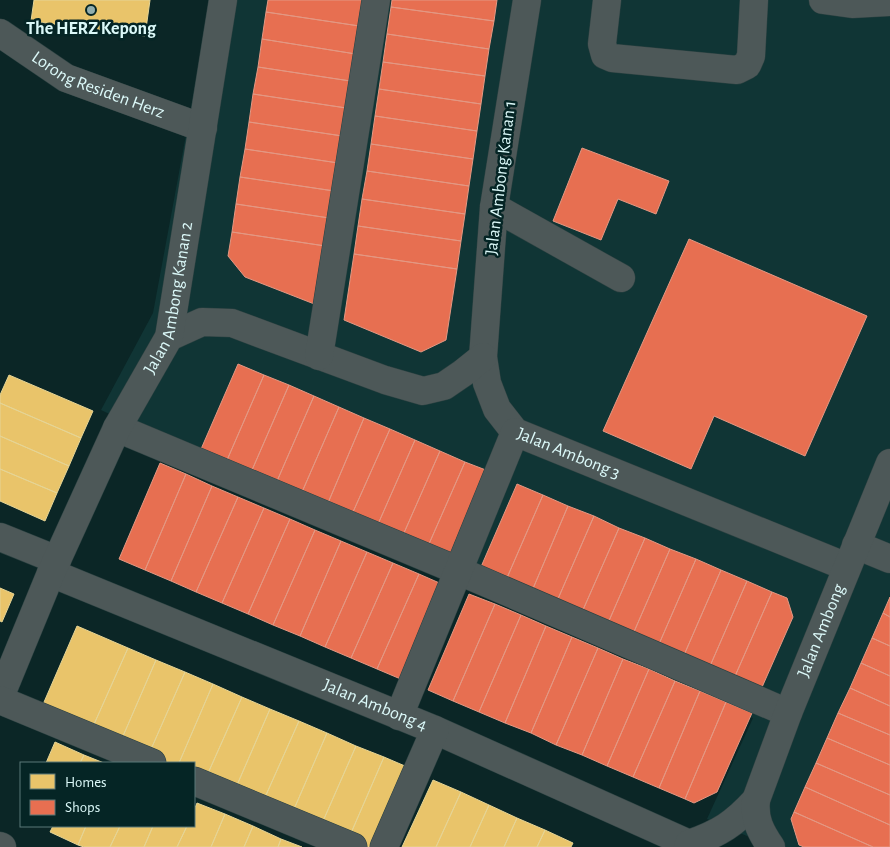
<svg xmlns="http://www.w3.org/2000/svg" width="890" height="847" viewBox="0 0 890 847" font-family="'Alegreya Sans',sans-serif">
  <rect width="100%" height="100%" fill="#0b2626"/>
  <path fill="#103535" d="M211,0h679v847h-117l-66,-28 46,-101 -652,-308 52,-97z"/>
  <path fill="#e9c46a" stroke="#e5d495" d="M34,0h116l-5,36 -114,-15z
    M9,375l84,36 -12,27 -81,-35v-8z
    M0,403l81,35 -12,28 -69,-30z
    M0,436l69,30 -12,27 -57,-24z
    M0,469l57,24 -12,28 -45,-20z
    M0,588l14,6 -12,28 -2,-1z
    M77,626l51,22 -37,83 -50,-22z
    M128,648l28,12 -36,83 -29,-12z
    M156,660l29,12 -37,84 -28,-13z
    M185,672l28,12 -34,79h-13l-18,-7z
    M213,684l29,13 -37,83 -11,-5v-12h-15z
    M242,697l28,12 -36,83 -29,-12z
    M270,709l29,12 -37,83 -28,-12z
    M299,721l28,12 -36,83 -29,-12z
    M327,733l29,13 -36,82 -29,-12z
    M55,742l29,13 -4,8h-34z
    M356,746l28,11 -36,83 -28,-12z
    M84,755l20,8h-24z
    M384,757l28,12 -33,78h-16l-15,-7z
    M433,780l28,12 -25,55h-34z
    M461,792l28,13 -19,42h-34z
    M197,803l28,11 -14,33h-34l10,-21h7v-16z
    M489,805l28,13 -13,29h-34z
    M225,814l28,12 -9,21h-33z
    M517,818l28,12 -8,17h-33z
    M53,826h33l-8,19 -28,-13z
    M86,826h34l-10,21h-26l-6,-2z
    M120,826h33l-9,21h-34z
    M153,826h34l-10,21h-33z
    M253,826l28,13 -3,8h-34z
    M545,830l28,13 -2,4h-34z
    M281,839l21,8h-24z"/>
  <path fill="#e76f51" stroke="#e39883" d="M268,0h102l-4,27 -100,-15z
    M392,0h105l-3,21 -103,-14z
    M391,7l103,14 -5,28 -102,-15z
    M266,12l100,15 -4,28 -100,-16z
    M387,34l102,15 -4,27 -102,-14z
    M262,39l100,16 -5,27 -99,-15z
    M383,62l102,14 -4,28 -102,-15z
    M258,67l99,15 -4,27 -100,-15z
    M379,89l102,15 -4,27 -102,-15z
    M253,94l100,15 -4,28 -100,-15z
    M375,116l102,15 -4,28 -102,-15z
    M249,122l100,15 -4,27 -100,-15z
    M371,144l102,15 -4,27 -102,-15z
    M582,148l87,33 -13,33 -38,-15 -17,41 -48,-19z
    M245,149l100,15 -4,28 -101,-15z
    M367,171l102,15 -4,28 -103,-15z
    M240,177l101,15 -5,27 -100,-15z
    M362,199l103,15 -4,27 -103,-15z
    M236,204l100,15 -4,28 -100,-15z
    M358,226l103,15 -4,28 -103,-15z
    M232,232l100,15 -10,60 -77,-30 -17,-21z
    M689,239l178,77 -62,140 -91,-40 -23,53 -88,-38z
    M354,254l103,15 -11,71 -25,12 -77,-32z
    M238,364l26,11 -40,92 -26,-11z
    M264,375l25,10 -40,92 -25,-10z
    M289,385l25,11 -40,92 -25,-11z
    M314,396l25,11 -40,92 -25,-11z
    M339,407l25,11 -39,92 -26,-11z
    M364,418l26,11 -41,92 -24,-11z
    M390,429l25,11 -40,91 -26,-10z
    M415,440l25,11 -40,91 -25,-11z
    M440,451l25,11 -40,91 -25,-11z
    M465,462l26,10 -41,92 -25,-11z
    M160,463l26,11 -41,96 -26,-11z
    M186,474l26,12 -41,95 -26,-11z
    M517,484l26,11 -40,92 -26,-11z
    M212,486l26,11 -42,95 -25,-11z
    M543,495l25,11 -39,92 -26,-11z
    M238,497l26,11 -42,95 -26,-11z
    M568,506l26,10 -40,92 -25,-10z
    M264,508l26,11 -42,95 -26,-11z
    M594,516l25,12 -40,91 -25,-11z
    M290,519l25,11 -42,95 -25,-11z
    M619,528l26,10 -40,92 -26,-11z
    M315,530l26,11 -41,95 -27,-11z
    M645,538l25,11 -40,92 -25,-11z
    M341,541l26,11 -42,95 -25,-11z
    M670,549l26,10 -40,92 -26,-10z
    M367,552l26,11 -42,95 -26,-11z
    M696,559l25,11 -40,92 -25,-11z
    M393,563l26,11 -42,95 -26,-11z
    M721,570l26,11 -40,92 -26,-11z
    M419,574l25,11 -41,95 -26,-11z
    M747,581l25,11 -40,91 -25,-10z
    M772,592l15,6 6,19 -34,77 -27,-11z
    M469,594l26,10 -42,97 -25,-11z
    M890,597v20l-7,-4z
    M495,604l26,11 -42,97 -26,-11z
    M883,613l7,4v29l-18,-8z
    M521,615l25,11 -41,97 -26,-11z
    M546,626l26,11 -41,96 -26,-10z
    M572,637l26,11 -42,97 -25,-12z
    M872,638l18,8v30l-29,-13z
    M598,648l25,11 -41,96 -26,-10z
    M623,659l26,10 -42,97 -25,-11z
    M861,663l29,13v30l-40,-18z
    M649,669l26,12 -42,96 -26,-11z
    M675,681l25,10 -41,97 -26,-11z
    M850,688l40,18v29l-52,-22z
    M700,691l26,11 -41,97 -26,-11z
    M726,702l26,11 -35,79 -23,11 -9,-4z
    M838,713l52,22v30l-63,-27z
    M827,738l63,27v30l-74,-32z
    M816,763l74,32v30l-85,-38z
    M805,787l85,38v22h-17l-79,-35z
    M794,812l79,35h-69l-5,-2 -8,-26z"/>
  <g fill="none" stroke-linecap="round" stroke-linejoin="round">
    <defs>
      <g id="minor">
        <path id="s1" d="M527,0l-33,207 -11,150 4,26 10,26 18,23 332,135"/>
        <path d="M607,0l-5,44 3,11 7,3 125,12 10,-5 4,-9 3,-56"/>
        <path d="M823,0l29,4 37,-2"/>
        <path id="s2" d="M0,33l66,45 137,50"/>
        <path d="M494,207l127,71"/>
        <path d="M169,337l33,-15 30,1 153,57 38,11 21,-5 19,-13 20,-16"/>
        <path d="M319,356l57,-356"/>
        <path d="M117,428l342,143 329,142"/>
        <path d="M0,537l57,23"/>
        <path d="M856,545l34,14"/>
        <path id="s3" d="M51,573l384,157 261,117"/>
        <path id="s4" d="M0,697l51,-124 66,-145 52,-91 54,-337"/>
        <path d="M0,700l152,63"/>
        <path d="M399,716l116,-284"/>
        <path d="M194,781l159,66"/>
        <path d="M0,846l2,1"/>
        <path d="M384,847l51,-117"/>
        <path d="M688,847l1,-3c31,-11 45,-20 67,-44"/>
        <path id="s5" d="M771,847c-11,-16 -17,-28 -15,-47l32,-87 102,-250"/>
      </g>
    </defs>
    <use href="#minor" stroke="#2b4141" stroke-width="29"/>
    <use href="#minor" stroke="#4d5858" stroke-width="28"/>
  </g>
  <circle fill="#92aeae" stroke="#052525" stroke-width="2" cx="91" cy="10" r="5"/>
  <g text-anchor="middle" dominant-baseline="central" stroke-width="5" stroke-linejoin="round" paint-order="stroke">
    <g font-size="18" font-weight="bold" fill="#dbf8f8" stroke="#052525">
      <text x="91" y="29">The HERZ Kepong</text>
    </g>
    <g font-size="18" fill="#dbf8f8" stroke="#052525">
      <text stroke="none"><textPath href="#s2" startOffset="112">Lorong Residen Herz</textPath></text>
      <text transform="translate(501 178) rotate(-83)">Jalan Ambong Kanan 1</text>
      <text stroke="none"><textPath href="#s4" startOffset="436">Jalan Ambong Kanan 2</textPath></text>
      <text stroke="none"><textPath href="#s1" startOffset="501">Jalan Ambong 3</textPath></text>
      <text stroke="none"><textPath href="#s5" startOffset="232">Jalan Ambong</textPath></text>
      <text stroke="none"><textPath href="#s3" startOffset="350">Jalan Ambong 4</textPath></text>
    </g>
  </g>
  <rect x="20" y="762" width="175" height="65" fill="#052525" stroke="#5b7979"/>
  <rect x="30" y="774" width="25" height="15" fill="#e9c46a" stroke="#5b7979"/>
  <text x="65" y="787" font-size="15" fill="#dbf8f8">Homes</text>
  <rect x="30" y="800" width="25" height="15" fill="#e76f51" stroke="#5b7979"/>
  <text x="65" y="812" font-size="15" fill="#dbf8f8">Shops</text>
</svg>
